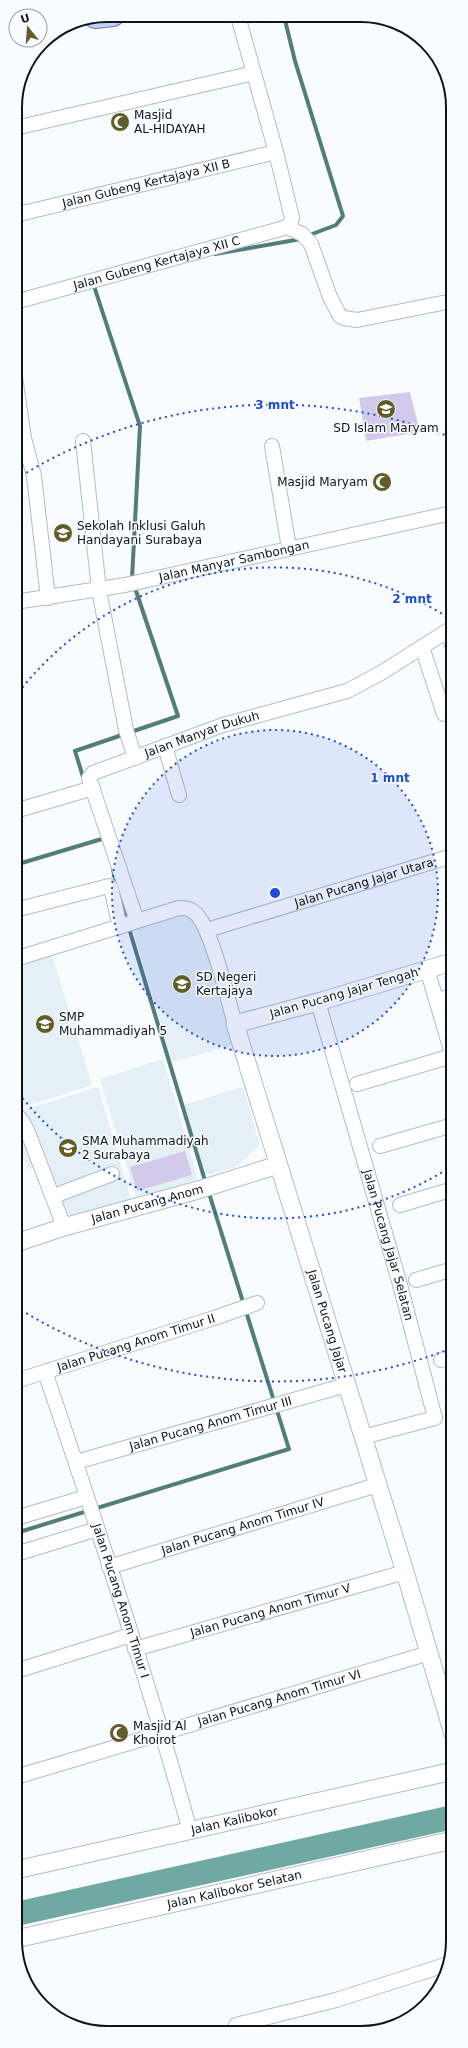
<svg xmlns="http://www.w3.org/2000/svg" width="468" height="2048" viewBox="0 0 468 2048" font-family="'DejaVu Sans',sans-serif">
  <rect width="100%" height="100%" fill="#f8fcff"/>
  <path fill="#e5eff6" d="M191,904l43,141 -62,17 -41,-139z
    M51,952l41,133 -76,24 -1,-146z
    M452,973v33l-9,-30z
    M163,1059l35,120 -62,19 -36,-119z
    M98,1087l33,112 -71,21 -18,-55 -15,5 -11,-40v-18z
    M243,1087l17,58 -26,23 -29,7 -21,-70z"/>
  <path fill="#d3caeb" d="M410,392l10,40 -54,9 -7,-43z
    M185,1151l7,24 -55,16 -7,-24z"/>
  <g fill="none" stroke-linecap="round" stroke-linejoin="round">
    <path stroke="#537d79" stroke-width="4" d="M284,16l11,45 48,155 -7,9 -29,11
      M215,254l86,-15
      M84,780l-9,-29 103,-35 -46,-137 8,-153 -47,-143
      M15,865l90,-27
      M113,870l5,18
      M122,905l84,279
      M16,1533l273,-84 -81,-259"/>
    <path stroke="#70a9a2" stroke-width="24" d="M16,1914l437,-97"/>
    <defs>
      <g id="minor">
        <path d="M15,128l239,-55"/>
        <path id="s1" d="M15,215l261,-63"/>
        <path d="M287,227l15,7 9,10 19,53 10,19 4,2 13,2 95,-19"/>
        <path id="s2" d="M15,302l269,-74 6,-4 2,-6 -16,-66 -38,-136"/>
        <path d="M15,377l9,61 10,38 14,122"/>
        <path d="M83,441l16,149 27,140 9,28"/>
        <path d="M272,446l17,102"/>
        <path id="s3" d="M15,602l110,-17 327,-72"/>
        <path d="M448,631l4,14"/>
        <path d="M422,647l22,67"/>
        <path d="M165,746l14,49"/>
        <path d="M15,811l78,-23"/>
        <path d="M15,910l94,-24 2,2 9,39"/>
        <path id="s4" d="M137,921l-48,-143 4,-5 130,-48 124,-34 34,-18 71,-45"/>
        <path id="s5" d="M207,930l245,-74"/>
        <path d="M15,959l164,-51c6,0 10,0 15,4 17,12 34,89 41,112"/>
        <path d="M427,969l26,88"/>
        <path d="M437,1000l15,-4"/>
        <path id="s6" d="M318,1002l81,279 36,137 -72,19"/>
        <path d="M357,1084l95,-28"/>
        <path d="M16,1114l6,7 5,9 37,97"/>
        <path d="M380,1146l73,-21"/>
        <path d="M54,1196l58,-22"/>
        <path d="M400,1205l53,-16"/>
        <path d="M416,1280l37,-11"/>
        <path d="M441,1360l12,-4"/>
        <path id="s7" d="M45,1372c52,152 102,304 145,459"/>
        <path id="s8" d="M16,1381l198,-63 43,-15"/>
        <path id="s9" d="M76,1462l270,-77"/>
        <path d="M16,1518l70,-21"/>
        <path d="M16,1554l81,-25"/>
        <path id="s10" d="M109,1567l268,-82"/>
        <path id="s11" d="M135,1649l270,-77"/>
        <path d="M16,1671l115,-36"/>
        <path id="s12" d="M16,1777l413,-124"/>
        <path d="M236,2025l100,-25 109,-35"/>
      </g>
      <g id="tertiary">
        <path id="s13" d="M452,962l-134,40 -83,22 170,548 48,162"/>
        <path id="s14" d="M16,1243l48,-16 134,-37 80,-25"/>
        <path id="s15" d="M16,1870l437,-99"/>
        <path id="s16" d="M16,1939l437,-99"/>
      </g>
      <path id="primary" d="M95,17l18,-2"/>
    </defs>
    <use href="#minor" stroke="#acbecc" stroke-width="16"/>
    <use href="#tertiary" stroke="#acbecc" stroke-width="19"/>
    <use href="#primary" stroke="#6a7aa8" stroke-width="24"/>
    <use href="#minor" stroke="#fff" stroke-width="14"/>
    <use href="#tertiary" stroke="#fff" stroke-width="17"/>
    <use href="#primary" stroke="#c3d0f8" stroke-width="22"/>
  </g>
  <circle cx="275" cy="893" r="163" fill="#1d4ed8" fill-opacity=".12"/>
  <g fill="none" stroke="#1d4ed8" stroke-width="2" stroke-dasharray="2 4">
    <circle cx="275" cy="893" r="163"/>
    <path d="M452 1166A325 325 0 0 1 17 1091M15 697A325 325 0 0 1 452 620"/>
    <path d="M450 1349A488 488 0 0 1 16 1307M16 479A488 488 0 0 1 450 437"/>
  </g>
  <defs>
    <symbol id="mosque-disc" viewBox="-11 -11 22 22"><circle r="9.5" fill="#615c28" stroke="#f8fcff"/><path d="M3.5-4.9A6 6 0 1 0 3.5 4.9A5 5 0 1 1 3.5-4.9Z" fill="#fff"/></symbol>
    <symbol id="school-disc" viewBox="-11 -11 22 22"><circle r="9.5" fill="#615c28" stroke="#f8fcff"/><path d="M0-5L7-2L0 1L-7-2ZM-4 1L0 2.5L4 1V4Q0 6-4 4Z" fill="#fff"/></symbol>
  </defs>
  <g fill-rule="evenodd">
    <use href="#mosque-disc" x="109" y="111" width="22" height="22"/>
    <use href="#school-disc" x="375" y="398" width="22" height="22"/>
    <use href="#mosque-disc" x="371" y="471" width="22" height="22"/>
    <use href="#school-disc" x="52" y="522" width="22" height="22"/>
    <use href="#school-disc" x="171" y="973" width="22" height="22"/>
    <use href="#school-disc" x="34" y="1013" width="22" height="22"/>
    <use href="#school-disc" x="57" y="1137" width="22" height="22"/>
    <use href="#mosque-disc" x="108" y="1722" width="22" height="22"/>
  </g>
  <g text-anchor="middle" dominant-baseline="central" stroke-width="3" stroke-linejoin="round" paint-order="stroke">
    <g font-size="12" fill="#0f151a" stroke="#f8fcff" text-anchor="start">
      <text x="134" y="115">Masjid<tspan x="134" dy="14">AL-HIDAYAH</tspan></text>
      <text x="386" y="428" text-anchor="middle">SD Islam Maryam</text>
      <text x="368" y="482" text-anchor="end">Masjid Maryam</text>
      <text x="77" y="526">Sekolah Inklusi Galuh<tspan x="77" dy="14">Handayani Surabaya</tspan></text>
      <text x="196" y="977">SD Negeri<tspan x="196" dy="14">Kertajaya</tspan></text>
      <text x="59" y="1017">SMP<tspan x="59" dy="14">Muhammadiyah 5</tspan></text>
      <text x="82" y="1141">SMA Muhammadiyah<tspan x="82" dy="14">2 Surabaya</tspan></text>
      <text x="133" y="1726">Masjid Al<tspan x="133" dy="14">Khoirot</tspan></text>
    </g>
    <g font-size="12" fill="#0f151a" stroke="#f8fcff">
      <text stroke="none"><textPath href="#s1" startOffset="135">Jalan Gubeng Kertajaya XII B</textPath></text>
      <text stroke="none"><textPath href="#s2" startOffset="147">Jalan Gubeng Kertajaya XII C</textPath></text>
      <text stroke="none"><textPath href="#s3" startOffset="223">Jalan Manyar Sambongan</textPath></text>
      <text stroke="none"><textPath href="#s4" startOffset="273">Jalan Manyar Dukuh</textPath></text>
      <text stroke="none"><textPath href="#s5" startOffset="164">Jalan Pucang Jajar Utara</textPath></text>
      <text transform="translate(344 993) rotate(-16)">Jalan Pucang Jajar Tengah</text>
      <text stroke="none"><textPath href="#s14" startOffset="137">Jalan Pucang Anom</textPath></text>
      <text stroke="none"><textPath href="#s6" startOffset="253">Jalan Pucang Jajar Selatan</textPath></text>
      <text stroke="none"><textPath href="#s13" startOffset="537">Jalan Pucang Jajar</textPath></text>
      <text stroke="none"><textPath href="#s8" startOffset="126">Jalan Pucang Anom Timur II</textPath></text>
      <text stroke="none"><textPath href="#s9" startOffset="140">Jalan Pucang Anom Timur III</textPath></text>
      <text stroke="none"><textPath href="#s10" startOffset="140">Jalan Pucang Anom Timur IV</textPath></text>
      <text stroke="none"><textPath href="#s7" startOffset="241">Jalan Pucang Anom Timur I</textPath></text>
      <text stroke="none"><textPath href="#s11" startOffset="141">Jalan Pucang Anom Timur V</textPath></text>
      <text stroke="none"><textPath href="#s12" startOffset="275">Jalan Pucang Anom Timur VI</textPath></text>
      <text stroke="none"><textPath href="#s15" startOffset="224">Jalan Kalibokor</textPath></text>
      <text stroke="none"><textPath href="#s16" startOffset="224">Jalan Kalibokor Selatan</textPath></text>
    </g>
  </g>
  <path d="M0 0H468V2048H0ZM107 22H361A85 85 0 0 1 446 107V1941A85 85 0 0 1 361 2026H107A85 85 0 0 1 22 1941V107A85 85 0 0 1 107 22Z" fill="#f8fcff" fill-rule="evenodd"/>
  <path fill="none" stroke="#0f151a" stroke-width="2" d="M107 22H361A85 85 0 0 1 446 107V1941A85 85 0 0 1 361 2026H107A85 85 0 0 1 22 1941V107A85 85 0 0 1 107 22Z"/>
  <circle cx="275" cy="893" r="6" fill="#1d4ed8" stroke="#f8fcff" stroke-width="2"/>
  <g font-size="12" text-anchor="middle" font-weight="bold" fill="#1d4ed8" stroke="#f8fcff" stroke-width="3" stroke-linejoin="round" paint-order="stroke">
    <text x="275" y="409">3 mnt</text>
    <text x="412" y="603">2 mnt</text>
    <text x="390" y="782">1 mnt</text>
  </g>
  <g transform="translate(28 28) rotate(343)"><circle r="19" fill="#f8fcff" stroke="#9ba0a3"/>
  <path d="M0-3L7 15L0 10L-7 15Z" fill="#615c28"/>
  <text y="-6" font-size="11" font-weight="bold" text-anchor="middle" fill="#0f151a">U</text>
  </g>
</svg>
